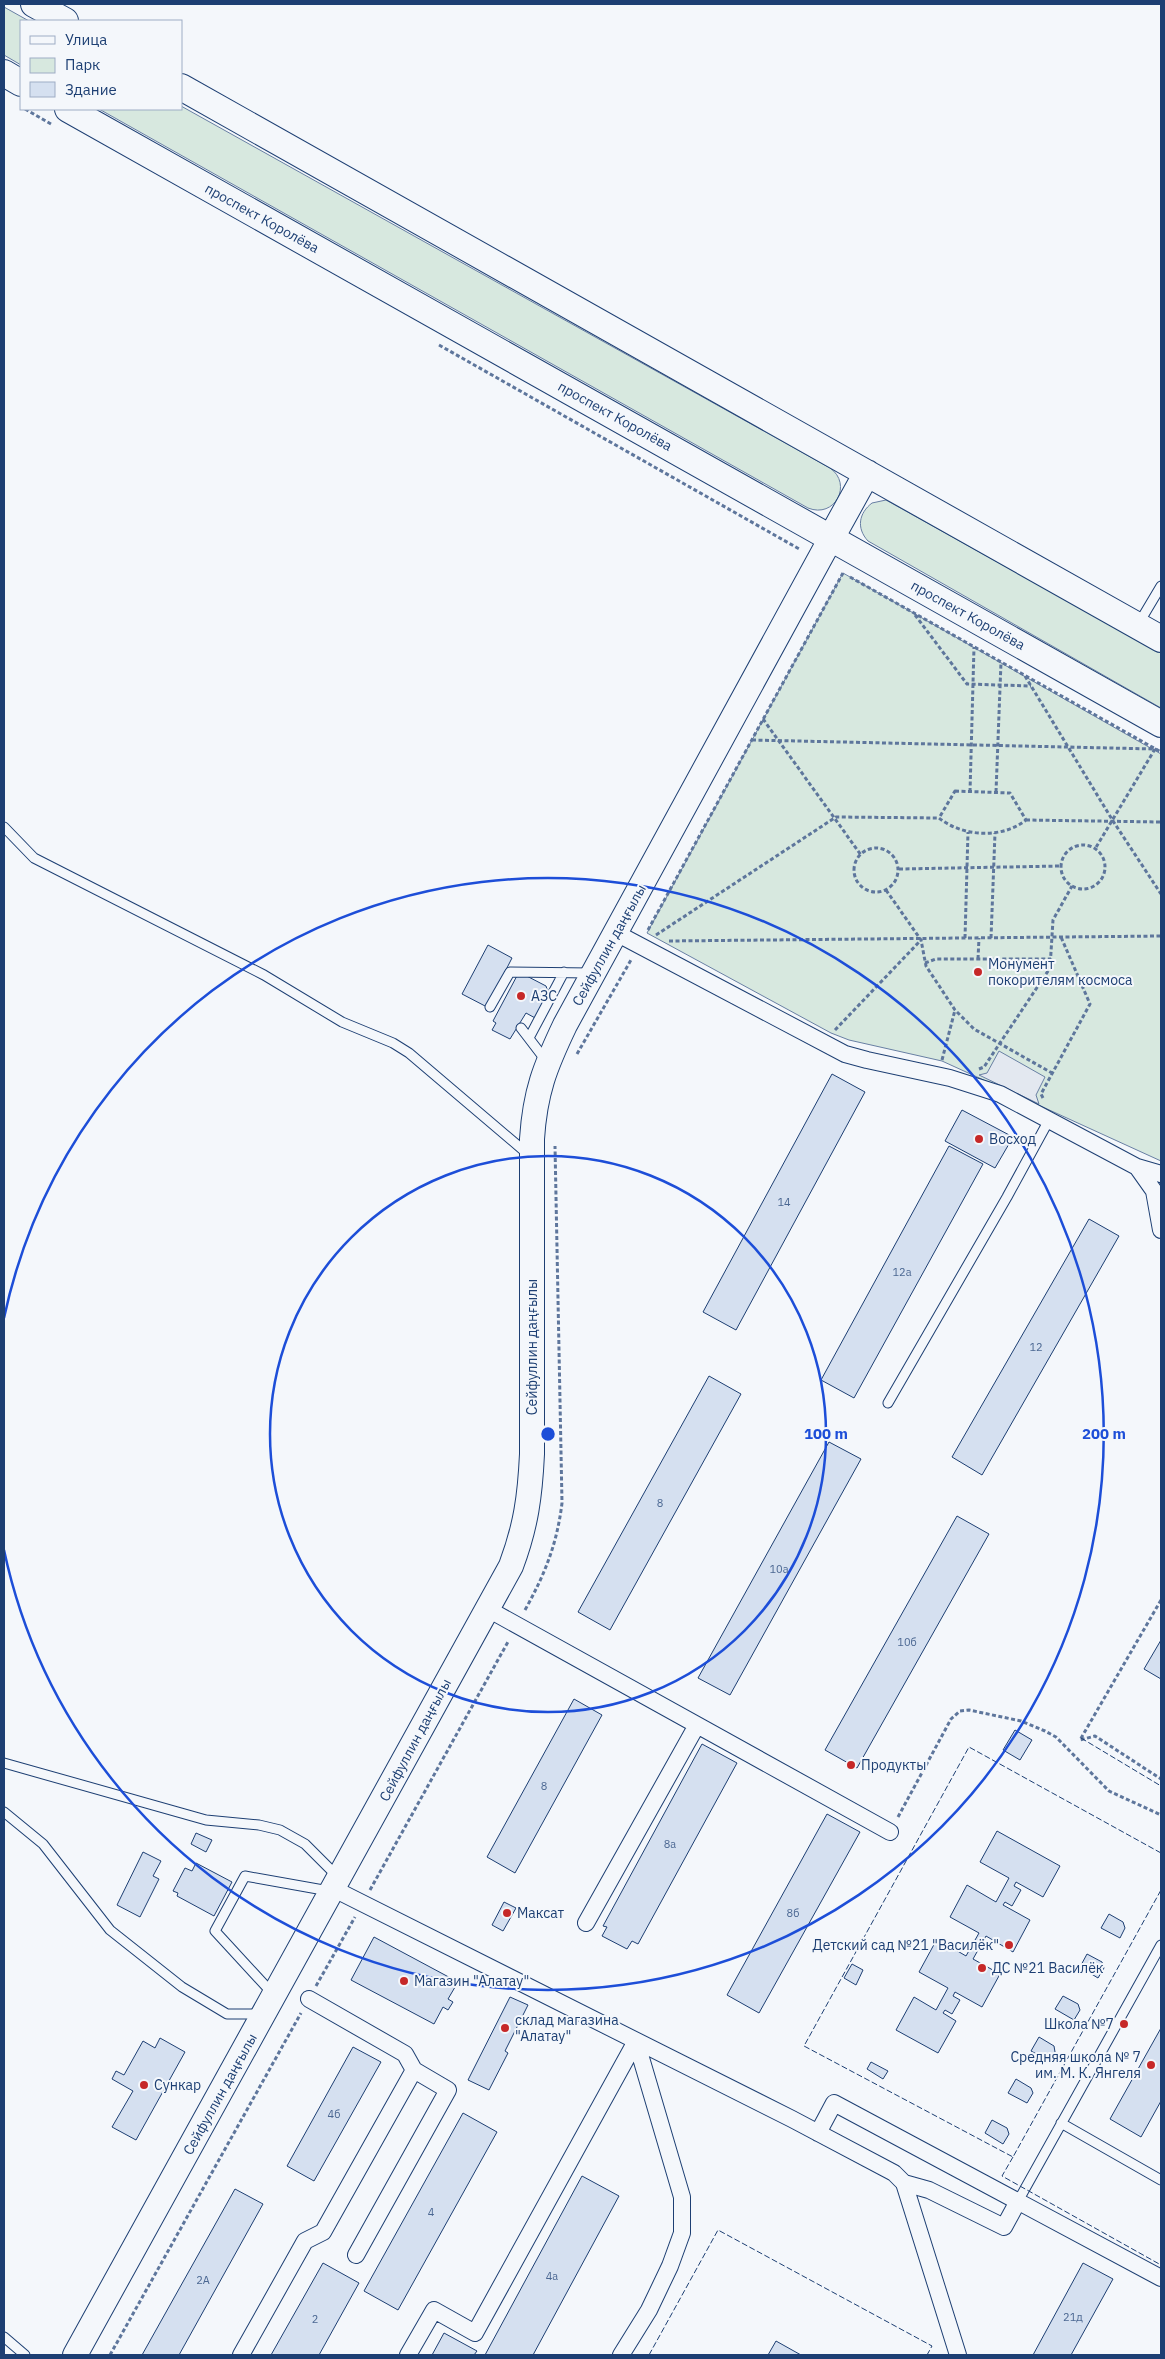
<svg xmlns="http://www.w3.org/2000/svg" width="1165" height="2359" viewBox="0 0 1165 2359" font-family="'IBM Plex Sans',sans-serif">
  <rect width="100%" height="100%" fill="#f4f7fb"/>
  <path fill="#d7e8df" stroke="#687fa3" d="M4,7l25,14h-8v44l-17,-10z
    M181,106l649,362c23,16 5,51 -22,40l-709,-399h82z
    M886,500l275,153v55l-293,-167c-12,-13 -9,-28 4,-38z
    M843,573l318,181v407l-219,-100 -93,-21 -18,-7 -184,-100z"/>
  <path fill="#e3e8f0" stroke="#687fa3" d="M999,1051l46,26 -9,18 3,9 -60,-29 8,-2z"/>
  <path fill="#d5e0f0" stroke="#1d3f73" d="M488,945l24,13 -25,49 -25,-13z
    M519,972l27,14 3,9 -12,24 -11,-6 -16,26 -18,-9 4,-7 -3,-2z
    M832,1074l33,18 -129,238 -33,-18z
    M962,1110l51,27 -18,31 -50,-27z
    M949,1146l34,18 -129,234 -33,-18z
    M1089,1219l30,17 -137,239 -30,-18z
    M709,1376l32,18 -131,236 -32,-18z
    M829,1442l32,17 -131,236 -32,-17z
    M957,1516l32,18 -132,234 -32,-18z
    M1161,1640v39l-17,-10z
    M574,1699l28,16 -87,158 -28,-16z
    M1015,1730l17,10 -12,20 -17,-10z
    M702,1744l35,19 -99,181 -6,-3 -5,8 -25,-13 5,-9 -4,-1z
    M827,1814l33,18 -101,181 -32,-18z
    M997,1831l63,35 -17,31 -27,-15 -2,4 7,4 -9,16 -7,-4 -2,3 27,15 -17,32 -27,-16 -13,23 27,15 -18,33 -27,-15 -2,4 7,4 -8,14 -7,-4 -2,3 13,8 -18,32 -42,-23 18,-33 22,13 12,-22 -29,-16 18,-33 29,17 13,-23 -29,-16 17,-32 29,17 13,-24 -29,-16z
    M196,1833l16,7 -6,12 -15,-8z
    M143,1852l18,9 -8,15 6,3 -19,38 -23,-12z
    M196,1863l36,19 -18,34 -37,-20 1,-3 -5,-2 12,-23 7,3z
    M504,1902l12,6 -13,23 -11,-6z
    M1109,1914l14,8 2,6 -5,10 -19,-10z
    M374,1937l84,45 -10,17 5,3 -5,8 -5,-3 -9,17 -83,-44z
    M1087,1954l15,8 2,6 -6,10 -18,-11z
    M852,1964l11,6 -7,15 -12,-7z
    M1063,1996l15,8 2,6 -6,10 -19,-11z
    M510,1997l18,8 -23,46 3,2 -19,37 -21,-10z
    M1161,2028v73l-20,36 -31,-18z
    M1039,2037l15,9 1,6 -5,9 -19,-10z
    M160,2038l25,14 -49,88 -24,-13 21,-36 -21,-12 4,-8 8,4 19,-34 12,7z
    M353,2047l28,15 -67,119 -27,-15z
    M871,2062l17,9 -5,8 -16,-10z
    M1016,2079l15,9 2,5 -6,10 -19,-10z
    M463,2113l34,19 -99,178 -34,-19z
    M992,2120l15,8 2,6 -6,10 -18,-11z
    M582,2176l37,20 -86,159h-48z
    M235,2189l28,15 -84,151h-37z
    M323,2263l36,20 -40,72h-48z
    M1083,2263l30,16 -42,76h-38z
    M444,2333l33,18 -3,4h-42z
    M776,2341l25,14h-33z"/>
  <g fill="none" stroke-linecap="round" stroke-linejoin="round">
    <defs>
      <path id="lane" d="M1139,623l22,-37
        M4,827l30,31 230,117 78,47 51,21 16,10 120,102
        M490,1007l20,-35 81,1
        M521,1028l26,34
        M529,1038l35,-66
        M888,1403l119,-206 42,-77
        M4,1763l202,57 53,5 21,5 25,14 33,33
        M4,1812l39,32 67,86 72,57 45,27h32
        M273,1994l-58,-63 30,-55 84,15
        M1061,2123l100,57
        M1017,2203l144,-258
        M4,2337l21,18"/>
      <path id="street" d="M616,933l229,121 22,6 83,18 50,16 137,73 24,7
        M1137,1167l17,24 7,39
        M486,1608l404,224
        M334,1889l458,230 102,54 10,10 54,172
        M586,1923l111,-198
        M818,2133l16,-30 327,175
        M904,2183l25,7 75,37 13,-24
        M356,2255l92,-165 -34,-20
        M241,2355l64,-114 18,-9 91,-162 -9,-16 -96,-55
        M408,2355l26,-45 41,23 161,-292
        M621,2355l28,-45 21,-44 12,-33v-36l-46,-156"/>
      <path id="secondary" d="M75,2355l436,-789c15,-40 19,-70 21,-112v-315c3,-47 13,-72 33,-114l266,-487"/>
      <path id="primary" d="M34,4l31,17
        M4,73l17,10
        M181,87l980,552
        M68,109l1093,615
        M831,538l36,-65"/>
    </defs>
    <use href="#lane" stroke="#1d3f73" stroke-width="11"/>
    <use href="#street" stroke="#1d3f73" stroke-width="18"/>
    <use href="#secondary" stroke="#1d3f73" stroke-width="26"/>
    <use href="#primary" stroke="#1d3f73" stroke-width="28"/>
    <path stroke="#5e769c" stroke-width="3" stroke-dasharray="4 2.5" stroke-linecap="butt" d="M25,109l26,15
      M439,345l362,205
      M850,577l311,175
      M915,615l52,69 64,2
      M1025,676l88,145 48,73
      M763,719l98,136
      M752,740l403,9 -60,100
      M955,791l55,2 16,27c-24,19 -63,17 -87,-2z
      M970,792l4,-145
      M996,792l5,-130
      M1026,820l135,2
      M1061 867a22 22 0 1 1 44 0a22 22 0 1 1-44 0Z
      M854 870a22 22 0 1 1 44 0a22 22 0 1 1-44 0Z
      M899,869l162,-3
      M886,890l35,50 5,26 29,44 19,19 78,44
      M648,930l195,-357
      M656,935l180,-118 103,1
      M965,938l3,-106
      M991,938l4,-105
      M669,941l492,-5
      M978,959l1,-21
      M925,963l11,-4h115
      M835,1030l86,-90
      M577,1054l54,-94
      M942,1060l13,-50
      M979,1069l5,-2 66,-99 3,-48 19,-34
      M1043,1098l-2,-4 49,-90 -29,-67
      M1161,1600l-81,140 15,-4 66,43
      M525,1610c20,-36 32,-66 37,-107l-7,-357
      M898,1817l53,-98 9,-8 9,-1 52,11 24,10 11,6 53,54 52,24
      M370,1890l139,-250
      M316,1986l39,-69
      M110,2355l191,-342"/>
    <use href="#lane" stroke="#f4f7fb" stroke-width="9"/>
    <use href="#street" stroke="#f4f7fb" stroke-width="16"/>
    <use href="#secondary" stroke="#f4f7fb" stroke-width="24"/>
    <use href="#primary" stroke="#f4f7fb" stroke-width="26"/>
    <path stroke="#1d3f73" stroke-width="1" stroke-dasharray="6 2.5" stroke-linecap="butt" d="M1081,1738l80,48
      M1161,1853l-192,-106 -165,299 209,111 148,-267
      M1013,2157l-11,19 159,89
      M649,2355l69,-125 214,116 -5,9"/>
  </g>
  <g fill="none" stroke="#1d4ed8" stroke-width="2.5">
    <circle cx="548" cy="1434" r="278"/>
    <path d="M4 1318A556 556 0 1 1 4 1550"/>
  </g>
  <g fill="#c62828" stroke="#f4f7fb" stroke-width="2">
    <circle cx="978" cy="972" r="5"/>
    <circle cx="521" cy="996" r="5"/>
    <circle cx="979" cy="1139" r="5"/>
    <circle cx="851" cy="1765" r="5"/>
    <circle cx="507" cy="1913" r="5"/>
    <circle cx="1009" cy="1945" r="5"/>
    <circle cx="982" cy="1968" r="5"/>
    <circle cx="404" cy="1981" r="5"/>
    <circle cx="1124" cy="2024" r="5"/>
    <circle cx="505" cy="2028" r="5"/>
    <circle cx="1151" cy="2065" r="5"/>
    <circle cx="144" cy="2085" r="5"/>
  </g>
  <g text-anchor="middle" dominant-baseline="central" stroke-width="4" stroke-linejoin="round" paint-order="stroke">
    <g font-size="11" fill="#4b6792">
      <text x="784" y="1202">14</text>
      <text x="902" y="1272">12а</text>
      <text x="1036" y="1347">12</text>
      <text x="660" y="1503">8</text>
      <text x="779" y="1569">10а</text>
      <text x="907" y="1642">10б</text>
      <text x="544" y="1786">8</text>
      <text x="670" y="1844">8а</text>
      <text x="793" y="1913">8б</text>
      <text x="334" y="2114">4б</text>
      <text x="431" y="2212">4</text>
      <text x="552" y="2276">4а</text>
      <text x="203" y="2280">2А</text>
      <text x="1073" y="2317">21д</text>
      <text x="315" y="2319">2</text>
    </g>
    <g font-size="14" fill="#1d3f73" stroke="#f4f7fb">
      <text transform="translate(262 218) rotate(29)">проспект Королёва</text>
      <text transform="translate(615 416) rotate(29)">проспект Королёва</text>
      <text transform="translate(968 615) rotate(29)">проспект Королёва</text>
      <text transform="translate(609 945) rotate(-61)">Сейфуллин даңғылы</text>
      <text transform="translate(532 1347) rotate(-90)">Сейфуллин даңғылы</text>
      <text transform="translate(415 1740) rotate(-62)">Сейфуллин даңғылы</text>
      <text transform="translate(220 2094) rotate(-61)">Сейфуллин даңғылы</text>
    </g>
    <g font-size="14" fill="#1d3f73" stroke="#f4f7fb" text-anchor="start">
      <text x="988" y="964">Монумент<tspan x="988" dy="16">покорителям космоса</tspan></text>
      <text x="531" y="996">АЗС</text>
      <text x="989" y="1139">Восход</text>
      <text x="861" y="1765">Продукты</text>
      <text x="517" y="1913">Максат</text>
      <text x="999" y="1945" text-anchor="end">Детский сад №21 "Василёк"</text>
      <text x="992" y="1968">ДС №21 Василёк</text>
      <text x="414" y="1981">Магазин "Алатау"</text>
      <text x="515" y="2020">склад магазина<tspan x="515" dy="16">"Алатау"</tspan></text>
      <text x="1114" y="2024" text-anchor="end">Школа №7</text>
      <text x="1141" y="2057" text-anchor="end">Средняя школа № 7<tspan x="1141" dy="16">им. М. К. Янгеля</tspan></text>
      <text x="154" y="2085">Сункар</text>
    </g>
  </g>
  <circle cx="548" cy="1434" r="8" fill="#1d4ed8" stroke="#f4f7fb" stroke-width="2.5"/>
  <g font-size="15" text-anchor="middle" font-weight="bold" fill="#1d4ed8" stroke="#f4f7fb" stroke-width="4" stroke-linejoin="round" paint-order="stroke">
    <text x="826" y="1439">100 m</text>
    <text x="1104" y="1439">200 m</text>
  </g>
  <rect width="1165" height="2359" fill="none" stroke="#1d3f73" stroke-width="10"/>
  <rect x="20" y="20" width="162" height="90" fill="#f4f7fb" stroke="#9eadc5"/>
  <rect x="30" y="36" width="25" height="8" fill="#f4f7fb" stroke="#9eadc5"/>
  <text x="65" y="45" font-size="15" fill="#1d3f73">Улица</text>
  <rect x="30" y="58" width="25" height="15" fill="#d7e8df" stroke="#9eadc5"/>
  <text x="65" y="70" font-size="15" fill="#1d3f73">Парк</text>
  <rect x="30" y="82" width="25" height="15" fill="#d5e0f0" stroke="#9eadc5"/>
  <text x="65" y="95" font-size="15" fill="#1d3f73">Здание</text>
</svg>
